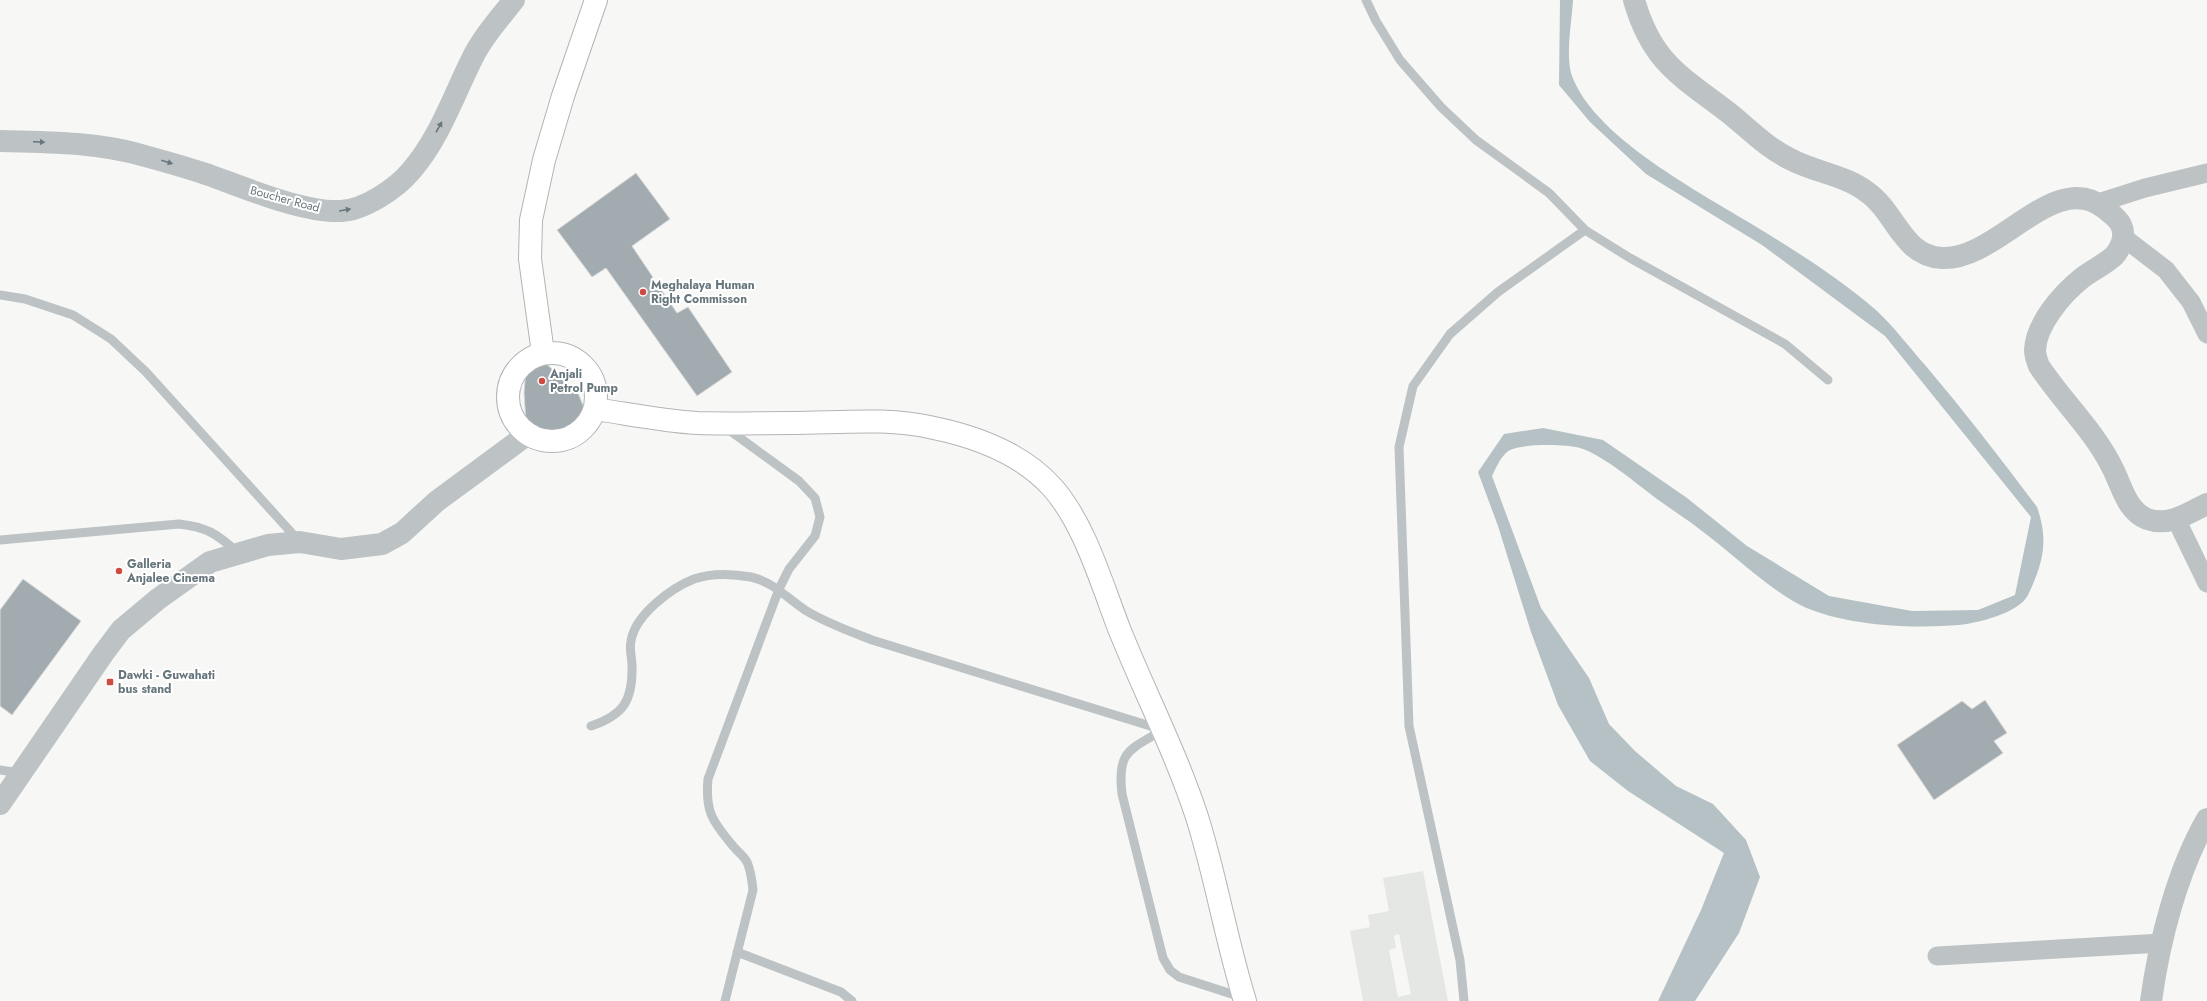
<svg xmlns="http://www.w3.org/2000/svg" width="2207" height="1001" viewBox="0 0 2207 1001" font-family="Jost,sans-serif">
  <rect width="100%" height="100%" fill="#f7f7f5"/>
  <path fill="#e5e7e5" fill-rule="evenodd" d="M1423,871l25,130h-85l-13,-70 20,-4 -2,-12 21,-4 -6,-33zM1399,934l12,60 -13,3 -9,-47 7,-2 -2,-12z"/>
  <path fill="#b5c1c4" d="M1560,0h13c-1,20 -8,57 -1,76 24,65 139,122 196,158 37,23 76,48 109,77 18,17 32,36 48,54 39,46 76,94 112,142 12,34 6,56 -9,88 -9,18 -50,28 -69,30 -48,4 -124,1 -166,-24 -30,-18 -55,-42 -82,-63 -17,-14 -36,-26 -54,-39 -20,-15 -54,-44 -77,-51 -14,-4 -63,-5 -73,4 -7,6 -11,16 -15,24l49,132 48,70 20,46 26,27 41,35 37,18 33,36 14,37 -21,56 -44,68h-37l43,-91 23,-57 -96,-62 -38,-30 -32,-56 -27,-73 -33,-106 -20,-54 26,-38 39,-6 60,12 84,58 60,48 82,50 83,15 66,-1 37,-15 16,-78 -146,-181 -123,-91 -116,-71 -56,-52 -31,-37z"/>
  <path fill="#a2acb0" stroke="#d9d9d8" d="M636,173l34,46 -38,27 45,67 11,-6 44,65 -35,24 -91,-128 -14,9 -35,-47z
    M540,358l38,35 7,17 -2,12 -16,9 -20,3 -13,-1 -8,-10 -2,-30 2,-24 5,-9z
    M23,579l58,42 -69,94 -12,-9v-96z
    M1985,700l22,33 -13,8 9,12 -69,47 -37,-55 65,-44 10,8z"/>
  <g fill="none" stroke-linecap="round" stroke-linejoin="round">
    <defs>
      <path id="trunk" d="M508 397a44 44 0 1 1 88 0a44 44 0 1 1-88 0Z
        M543,353l-13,-94 1,-39 13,-60 19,-64 33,-96
        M595,409c34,5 68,12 102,14 31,1 62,0 93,0 48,0 97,-6 144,5 43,9 88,26 118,59 33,37 50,98 68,144 25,62 56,122 77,186 19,60 29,123 48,184"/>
    </defs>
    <use href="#trunk" stroke="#b1b5b7" stroke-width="24"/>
    <path stroke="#bdc2c4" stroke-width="9" d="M1366,0l10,21 24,39 41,47 35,33 73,53 36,37 45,28 155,86 43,36
      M0,295l25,4 48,16 38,24 35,33 153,169
      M0,540l179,-16c28,3 38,10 58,28
      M591,726c33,-11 42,-26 41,-61 0,-7 -3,-16 -1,-24 4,-26 40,-53 63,-62 17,-6 40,-5 57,-2 22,5 36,21 54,33 21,13 44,21 67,30l288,89
      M1163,730c-34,20 -46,21 -41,64l41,164 7,12 9,7 62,20
      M0,770l20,3
      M737,952l104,40 11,9
      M725,1001l28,-111c-1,-10 -2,-19 -6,-28 -3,-6 -10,-11 -14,-16 -21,-25 -28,-35 -25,-67l71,-190 10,-20 26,-33 5,-19 -5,-19 -16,-17 -74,-54
      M1464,1001l-4,-41 -51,-234 -10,-279 14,-61 37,-52 48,-42 87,-62"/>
    <path stroke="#bdc2c4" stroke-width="19" d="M2098,203l47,-15 62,-15
      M2123,237l43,33 25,32 16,32
      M2176,519l31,64
      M1937,956l225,-13"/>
    <path stroke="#bdc2c4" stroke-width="22" d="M1634,0c18,63 47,76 95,113 20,16 38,35 61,46 24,13 55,16 77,33 29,20 35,64 75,66 55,3 113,-90 162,-50 6,5 14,10 17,17 5,10 0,22 -6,30 -9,9 -23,15 -33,23 -20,16 -46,46 -47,72 0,5 2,11 4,16 23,35 54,63 73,101 10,19 14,43 35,52 22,8 41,-6 60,-15
      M0,141c48,1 98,1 145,15 22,6 43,12 64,19 36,13 95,38 132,36 23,-1 55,-22 70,-40 28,-32 42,-74 61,-112 10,-21 27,-40 42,-59
      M0,804l103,-150 18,-24 37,-31 52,-37 58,-17 32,-3 41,7 41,-5 20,-11 35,-32 91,-67
      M2151,1001c8,-59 26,-130 56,-182"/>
    <use href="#trunk" stroke="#fff" stroke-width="22"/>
  </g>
  <defs><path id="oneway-solid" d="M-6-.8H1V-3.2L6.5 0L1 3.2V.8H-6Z"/></defs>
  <g fill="#66767c">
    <use href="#oneway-solid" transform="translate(439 127) rotate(-61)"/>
    <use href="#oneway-solid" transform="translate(39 142) rotate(2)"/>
    <use href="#oneway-solid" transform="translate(167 162) rotate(17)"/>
    <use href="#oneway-solid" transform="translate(345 210) rotate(-10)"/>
  </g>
  <g fill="#ce4c3f" stroke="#fff" stroke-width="1.5">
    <circle cx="643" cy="292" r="4"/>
    <circle cx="542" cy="381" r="4"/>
    <circle cx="119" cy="571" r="4"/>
    <rect x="106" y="678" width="8" height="8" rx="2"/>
  </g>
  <g text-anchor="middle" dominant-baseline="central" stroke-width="4" stroke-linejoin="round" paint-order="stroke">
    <g font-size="12" fill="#66767c" stroke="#fff">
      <text transform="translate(285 199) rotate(15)">Boucher Road</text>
    </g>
    <g font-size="12" font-weight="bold" fill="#66767c" stroke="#fff" text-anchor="start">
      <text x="651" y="285">Meghalaya Human<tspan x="651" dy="14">Right Commisson</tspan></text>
      <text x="550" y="374">Anjali<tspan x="550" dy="14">Petrol Pump</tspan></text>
      <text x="127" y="564">Galleria<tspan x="127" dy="14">Anjalee Cinema</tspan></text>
      <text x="118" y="675">Dawki - Guwahati<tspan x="118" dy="14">bus stand</tspan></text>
    </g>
  </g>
</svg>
